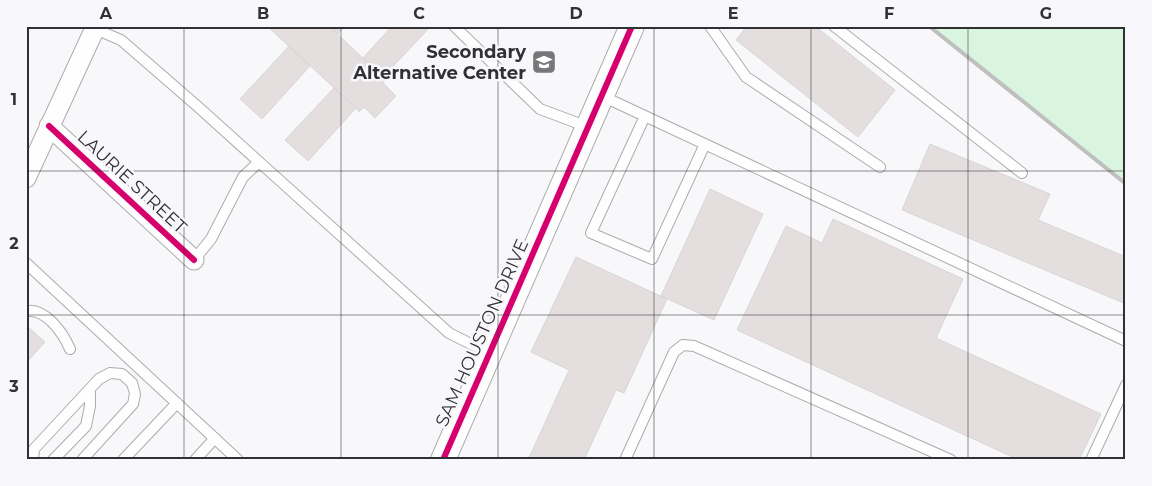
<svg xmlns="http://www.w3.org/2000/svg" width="1152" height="486" viewBox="0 0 1152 486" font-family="Montserrat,sans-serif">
  <rect width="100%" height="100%" fill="#f8f8fb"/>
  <path fill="#d9f5df" d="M928,26h198v159z"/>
  <path fill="#e5dede" stroke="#d7d6d7" d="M267,26h62l57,54 -3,3 13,13 -21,22 -11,-11 -5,5 -3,-4z
    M329,26h16l-7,8z
    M392,26h39l-48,51 -20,-19z
    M747,26h68l80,64 -37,47 -122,-97z
    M289,46l21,20 -48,53 -22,-20z
    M334,88l22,20 -48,53 -23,-21z
    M930,144l120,50 -12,26 88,37v47l-224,-94z
    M710,189l53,25 -49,106 -53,-24z
    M833,219l130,60 -27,59 165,76 -22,46h-60l-282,-130 49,-104 36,17z
    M576,257l91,42 -43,94 -8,-3 -32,70h-56l41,-90 -38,-18z
    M26,325l19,17 -19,21z"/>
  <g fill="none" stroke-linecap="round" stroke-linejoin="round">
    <defs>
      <path id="service" d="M454,26l86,83 48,18
        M710,26l36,51 134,90
        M834,26l188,147
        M95,29l26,11 75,65 253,228 40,20
        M602,96l524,245
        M645,116l-54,117 61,26 53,-115
        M194,260l17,-21 32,-62 16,-15
        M26,263l212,197
        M26,311c20,-3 37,22 44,38
        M33,460l1,-11 65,-70 11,-6 12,1 10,9 3,11 -2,10 -51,56
        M53,460l33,-34 4,-20v-17
        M123,460l54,-57
        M195,460l20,-22
        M625,460l49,-108 9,-7 11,1 257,114
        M1091,460l35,-75"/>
      <path id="minor" d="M49,126l145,134
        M26,178l70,-152"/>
      <path id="tertiary" d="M443,460l189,-434"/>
    </defs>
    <use href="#service" stroke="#acacaf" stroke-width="12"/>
    <use href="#minor" stroke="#acacaf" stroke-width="21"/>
    <use href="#tertiary" stroke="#acacaf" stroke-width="26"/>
    <use href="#service" stroke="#fefefe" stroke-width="10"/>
    <use href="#minor" stroke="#fefefe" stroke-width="19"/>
    <use href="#tertiary" stroke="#fefefe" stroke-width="24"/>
    <path stroke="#bfbfc0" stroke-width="4" d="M929,26l197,158"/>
    <defs>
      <path id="cycleway" d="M49,126l145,134
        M443,460l189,-434"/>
    </defs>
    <use href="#cycleway" stroke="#f7f7fc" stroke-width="9"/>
    <use href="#cycleway" stroke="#d6006c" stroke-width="6"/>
  </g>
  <path fill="none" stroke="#313133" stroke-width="1" stroke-opacity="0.55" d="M184,26v434M341,26v434M498,26v434M654,26v434M811,26v434M968,26v434M26,171h1100M26,315h1100"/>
  <defs>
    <symbol id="school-square" viewBox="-11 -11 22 22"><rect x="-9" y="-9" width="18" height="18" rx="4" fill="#777779" stroke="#f7f7fc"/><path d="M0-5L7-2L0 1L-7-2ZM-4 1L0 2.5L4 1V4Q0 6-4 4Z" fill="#fff"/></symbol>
  </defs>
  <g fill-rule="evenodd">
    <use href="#school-square" x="530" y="48" width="28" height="28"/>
  </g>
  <g text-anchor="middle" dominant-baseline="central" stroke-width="5" stroke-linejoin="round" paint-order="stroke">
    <g font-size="18" font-weight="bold" fill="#313133" stroke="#f7f7fc" text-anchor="end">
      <text x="526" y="52">Secondary<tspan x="526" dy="21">Alternative Center</tspan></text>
    </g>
    <g font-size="18" fill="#313133" stroke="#f7f7fc">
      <text transform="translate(132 182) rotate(43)">LAURIE STREET</text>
      <text transform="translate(482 333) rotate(-66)">SAM HOUSTON DRIVE</text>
    </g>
  </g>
  <rect width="1152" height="486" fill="none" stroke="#f7f7fc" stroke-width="55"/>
  <rect x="28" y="28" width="1096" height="430" fill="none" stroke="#313133" stroke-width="2"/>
  <g font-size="16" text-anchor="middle" font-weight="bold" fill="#313133">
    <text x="106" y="19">A</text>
    <text x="263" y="19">B</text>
    <text x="419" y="19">C</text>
    <text x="576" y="19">D</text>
    <text x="733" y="19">E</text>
    <text x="889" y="19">F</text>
    <text x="1046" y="19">G</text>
    <text x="14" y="105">1</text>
    <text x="14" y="249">2</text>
    <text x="14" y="392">3</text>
  </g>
</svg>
